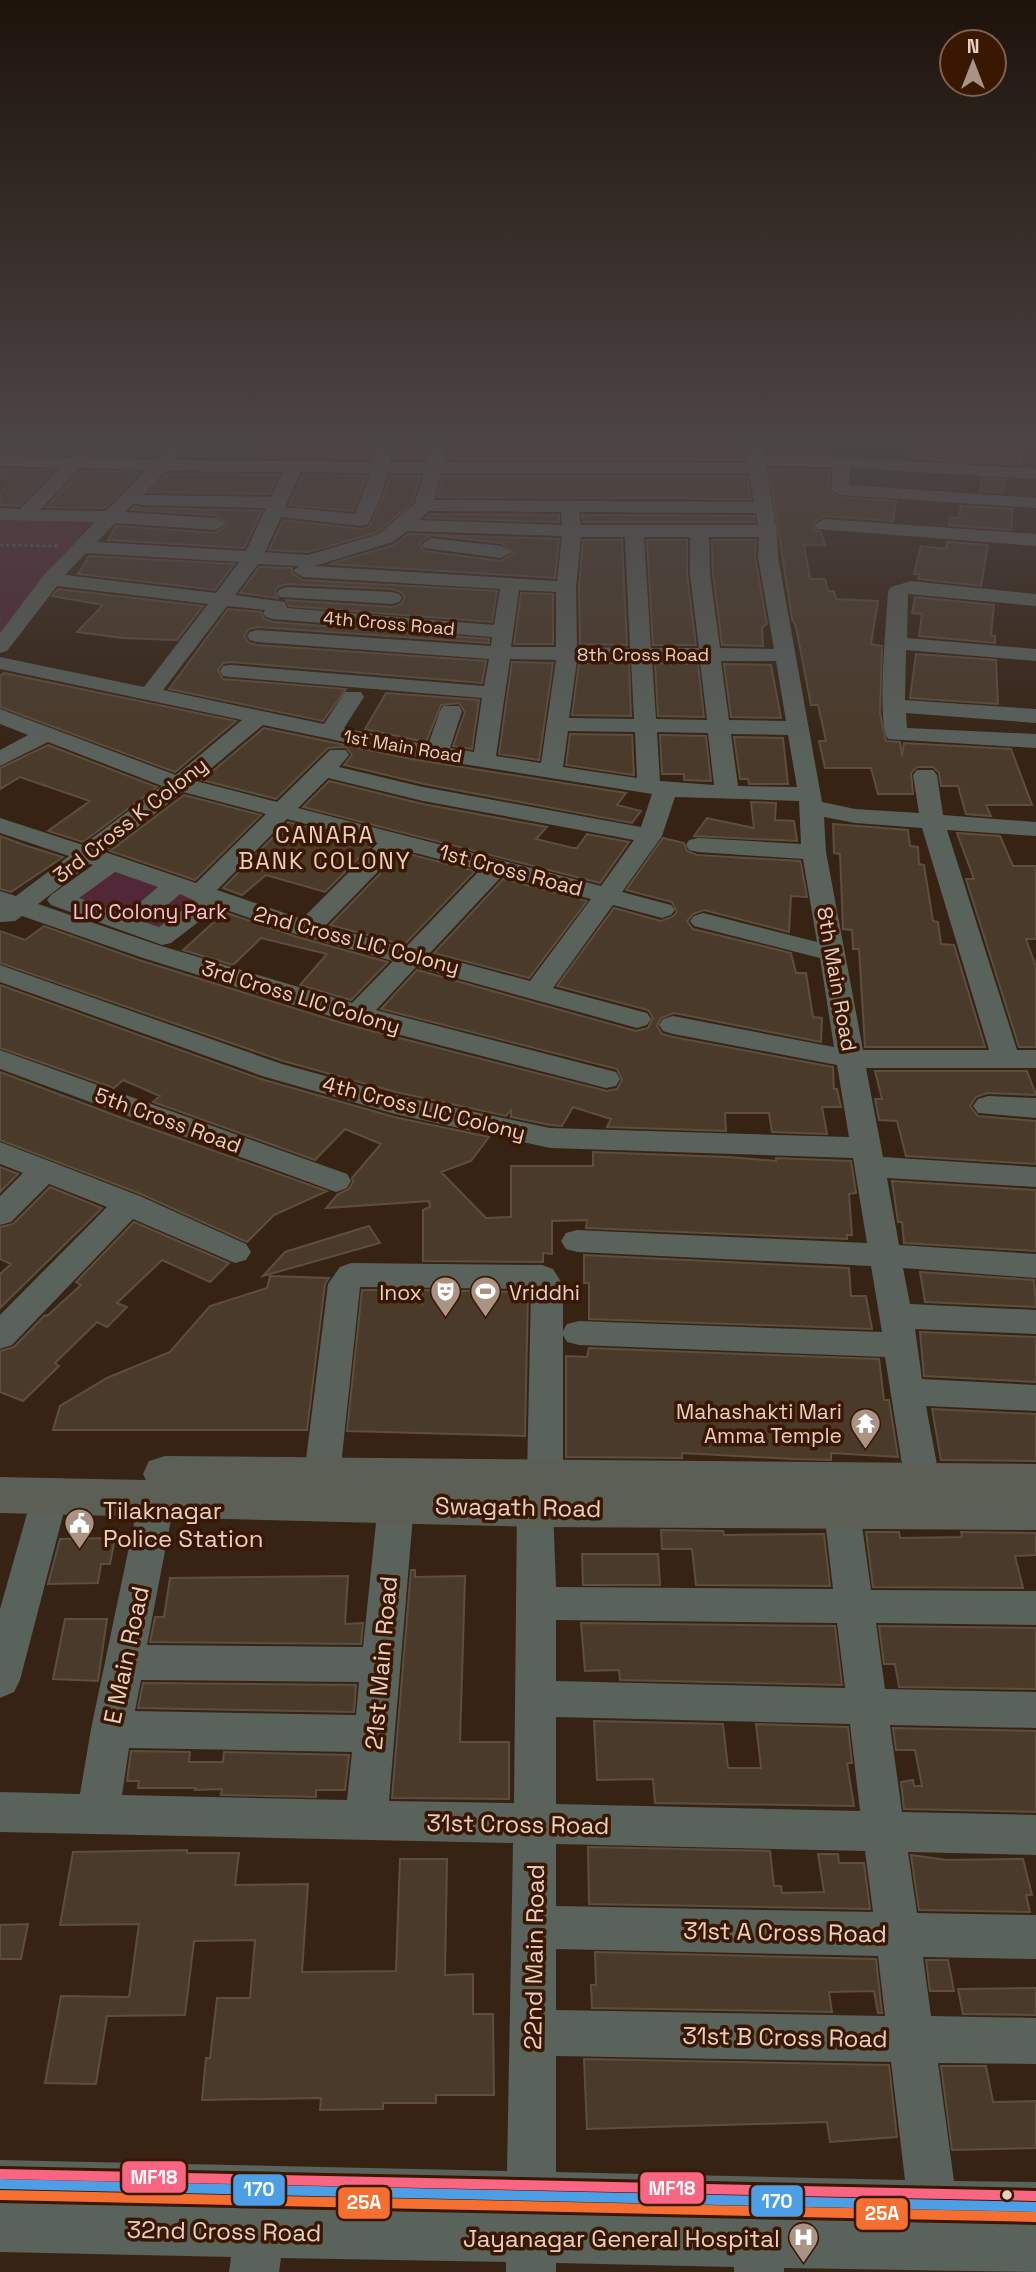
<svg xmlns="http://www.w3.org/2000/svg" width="1036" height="2272" viewBox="0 0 1036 2272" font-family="'Space Grotesk',sans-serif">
  <rect width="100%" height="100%" fill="#362314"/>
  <path fill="#522737" d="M0,520l91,2 -91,114z
    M95,866l114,37 -46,40 -115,-41z"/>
  <path fill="#4a3a29" stroke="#5d4e3f" stroke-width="2" fill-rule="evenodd" d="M12,445h155l-11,12 -65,-2 -1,-5 -8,-2 -12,7 -64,-1z
    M191,445l37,1 142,-1v14l-188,-2z
    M394,445h35l-5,14h-31z
    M449,445h225l1,5 35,1v-4h32l2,13 -297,-1z
    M765,445l62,1 2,8 -63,-1z
    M903,445l116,1 2,19 -113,-7z
    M0,469l54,1 -35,36 -19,-1v-12l10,-13 -10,-1z
    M769,469l61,1 -2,20 11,7 57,4 -3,20 -69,-5 -10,7 1,7 6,2 4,13h-21l6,34h15l3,12h6l2,8 42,2 -7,43 11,2 -2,67 6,28 14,1 2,14 2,-13 107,6 21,56h-46l5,11 -25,-2 -8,-28h-17l-2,-13 -6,-6h-16l-6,6 2,21h-35l-7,-26h-46l-6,-27h7l-8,-36h-7l-15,-78 -4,-8z
    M81,471l59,1 -35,36 -59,-1z
    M167,474l112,1 -10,19 -120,-2z
    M303,475l64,1 -14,35 -64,-6z
    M390,476h30l-7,26 -35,30 -70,20 -39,-2 14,-30 78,9 8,-2 12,-24z
    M443,476h304l4,23 -314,-2z
    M983,478l22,2 -3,13 -22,-2z
    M135,506l6,2 121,3 -18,37 -136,-8 8,-14 100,7 11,-8 -11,-10 -85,-5z
    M961,506l52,3 -2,21 -62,-5 1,-8 9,1z
    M430,514l129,1v7l-133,-4z
    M582,515l172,1 1,6h-172z
    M408,534l151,5 -4,39 -226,-14 65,-19zM431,535l70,8 12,10 -12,8 -77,-10 -5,-8z
    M583,540h39l5,105 -47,-1 -1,-57z
    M647,540h40v34l9,71h-43z
    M712,540h44l-1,17 12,67 -5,3 1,19 -41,-1 -9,-71z
    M947,542l41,3 -7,41 -63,-7 1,-5h-5l7,-28 25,3z
    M89,556l145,8 -19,26 -137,-16z
    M259,567l33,1v5l11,7 194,11 -5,31 -203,-16 -3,-6 107,7 8,-3 4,-6 -4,-6 -9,-3 -105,-5 -8,2 -4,5 3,7 -38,-5z
    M58,589l145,17 -26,34 -54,-2 -46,-6 26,-27 -51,-9z
    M521,593l32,1v50h-39z
    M915,597l79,8 -3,30 4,1v7l-76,-7 3,-22 -10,-1z
    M228,609l33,3 3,7 9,3 216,17v4l-232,-16 -8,2 -5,7 5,7 8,2 229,16 -4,22 -251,-21 -8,1 -5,7 5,9 123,10 -23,32 -154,-32z
    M916,654l80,6 2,44 -88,-6z
    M512,662l41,1 -14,97 -40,-6z
    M579,663h50l2,53 -59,-1z
    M655,663l43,1 6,53 -46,-1z
    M724,664l47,1 10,53 -50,-1z
    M4,673l232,48 -61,51 -175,-65v-31z
    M386,693l93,7 -7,49 -19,-3 12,-34 -6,-9 -18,2 -15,37 -61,-13z
    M264,728l147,31 215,34 -9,12 24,6 -9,12 -208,-39 -80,-19 8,-10 -6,-8 -18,1 -52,51 -74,-19z
    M570,734l62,1 2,40 -68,-10z
    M660,735l46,1 5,45 -27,-1v-6h-22z
    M734,737l49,1 5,46h-39l-1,-5h-8z
    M48,745l109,42 -74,55 -35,-11 42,-30 -70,-24 -20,12v-21z
    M329,781l94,23 124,23 -11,12 37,9h4l10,-14 42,8 -29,41 -297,-76z
    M184,795l77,20 -66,65 -85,-29z
    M751,802l25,1 -1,17 19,1 3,20 -103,-5 13,-18 47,10z
    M288,822l85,22 -48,48 -59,-17 -24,20 -19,-7z
    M833,824l75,6 2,16 8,1 1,17 5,1 9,56 5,1 3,22 13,1 31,102h-120l-6,-98h-6l-1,-19 -9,-1 -3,-75 -6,-1z
    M957,833l43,3 13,30h23v73h-10l10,28v80h-17l-53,-168h8z
    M0,836l27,10 36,11 -52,35 -11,-3z
    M663,838l21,5 3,8 10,4 103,6 1,3 6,33 -16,-1 -2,36 -85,-22 -11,4 -6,7 6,8 98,24 5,20h10l7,44 9,1 -1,24 -147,-29 -13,5 -4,8 5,8 11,3 160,30 1,22h3l4,18h-19l5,27 -55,-2 -3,-19h-44l1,18 -119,-4 4,-8 -38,-12 -11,19 -12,-1 -39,-8v-7l-5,6 -110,-24 -113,-31 -283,-98v-32l25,9 19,-14 95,34 206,64 262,67 10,-2 5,-9 -5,-11 -236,-60 36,-39 219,61 12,-3 5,-10 -5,-8 -91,-24 57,-78 47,13 11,-4 5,-5 -5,-10 -46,-12z
    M401,852l74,19 -71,74 -74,-20z
    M503,879l84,22 -58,77 -95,-25z
    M221,911l76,26 91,25 -37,38 -51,-15 27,-31 -66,-16 -28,27 -50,-15 32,-29 -5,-1z
    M0,985l261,94 133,38 95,20 -18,24 -30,11 45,46 25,-1v-51h82v-14l136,5 47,4v-3l75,3 5,32 -7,1 3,41h-5v4l-261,-11 1,-8 -35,1v33l-9,-1v9l-120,-1v-51l7,-3 -1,-6 -103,7 12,-14 11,-5 4,-7 -1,-4 29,-34 -36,-15 -30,31 -162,-58 7,-6 -37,-16 -9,8 -114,-40z
    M875,1071h152l9,24 -49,-2 -11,4 -6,9 8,10 58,5v43l-130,-8 -9,-35 -18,-1 -4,-21h7z
    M0,1072l130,49 197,70 -53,24 -27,27 -106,-48 -141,-54z
    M0,1167l18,7 -18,18z
    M892,1181l144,9v61l-132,-8 -2,-21h-4z
    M50,1187l52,21 -102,100v-34l11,-10 -11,-5v-32l13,-3z
    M134,1222l95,41 -19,19 -48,-22 -45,43 10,4 -20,20 -10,-5 -42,41 4,3 -36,35 -23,-9v-41l14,-4 31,-32 2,1 34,-31 -5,-3z
    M369,1226l11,17 -117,33 22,-24z
    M584,1255l265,13 2,28h15l6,33 -283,-10v-36h-5z
    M920,1272l114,8 2,27 -111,-5z
    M270,1276l59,2 -4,6 -18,146h-254l7,-24 47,-28 63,-26 40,-46 57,-18z
    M362,1290h51l9,13v-13l106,2 -3,144 -178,-5z
    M920,1332l116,5v45l-112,-6z
    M589,1348l290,11 5,41h5l9,57 -67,-4v7l-38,-1 -111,-6v5l-116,-1v-101l21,1z
    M932,1409l104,5v47l-95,-1z
    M661,1530l62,1 1,4 100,-1 6,52 -134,-1 -4,-36h-30z
    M866,1532h33l1,6 62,-1 -1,-5 75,1v22l-21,1 8,32 -150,-1z
    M115,1538l-5,26h-9l-3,19 -50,1 12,-45z
    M582,1554h76l2,31h-77z
    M411,1570h4v7l50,-1 -5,166h49v57l-117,-1z
    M348,1576l-3,48 18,-1 -2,21 -211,-2 5,-25h9l6,-39z
    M65,1619h42l-9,62 -45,-2z
    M581,1623l254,3 7,59 -222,-5 -1,-10 -34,1z
    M879,1626l157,2v61l-137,-2 -4,-23h-11z
    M143,1683l213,2 -2,27 -216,-4z
    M594,1721l129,3 5,44h33l-5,-44 92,3 4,36h-5l7,43 -199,-3 -2,-24 -56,1z
    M893,1728l143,3v81l-132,-3 -3,-27 12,-2 1,6h8l-7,-36h-19z
    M131,1751l59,1 -1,10h34l1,-10 125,3 -4,35h-29v7l-95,-2 1,-6 -27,1 1,-2h-58l1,-7h-12z
    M588,1847l182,4 4,35h7l1,7 42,-1 -6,-38h20l1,9h25l6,46 -281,-5z
    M187,1850v3h52l-4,32 73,-1 -6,88 94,-1 4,-112h47l-2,116 28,-1v40h20l1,81h-58v8h-53v6l-63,1 1,-12 -119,2 4,-42h4l7,-60h33l5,-58 -61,1 -9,74 -78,1 -11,68 -51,-1 16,-87 68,1 10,-73 -79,1 13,-73z
    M911,1855l36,5 76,-1 9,36h-6l4,17 -111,-2z
    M28,1924l-7,35h-21v-34z
    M595,1952l281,7 6,54h-4l-4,-22 -45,1 3,20 -240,-4 -1,-23h5z
    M926,1960h22l6,31h-24z
    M1036,1988v27l-73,-1 -5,-25z
    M584,2059l305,6 8,72 -67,5 -3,-20 -240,7z
    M941,2066h45l7,36 43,-1v47l-84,2z"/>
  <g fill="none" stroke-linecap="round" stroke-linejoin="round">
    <path stroke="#606059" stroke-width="2.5" stroke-dasharray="3.5 2.5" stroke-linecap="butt" d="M0,545l58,1"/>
    <path fill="#5a625c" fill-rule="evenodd" d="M171,445h18l-13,15 196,2 1,-17h18l-1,17h36l6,-17h14l-2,17 303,1 -3,-18h18l2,11h61l211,13v10l-186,-11 -1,17 187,13v10l-196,-13 -9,-5 2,-23 -67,-1 11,65 1,26 44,245 33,7 64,4 -6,-38 4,-5h16l4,5 6,40 93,7v14l-89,-6 70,220h19v18h-170l17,89 153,10v20l-149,-9 12,67 137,9v24l-133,-10 7,36 126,6v24l-121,-5 7,50 114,6v26l-110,-5 18,96 -5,11 -13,4 -13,-4 -5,-11 -23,-145 -306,-12 -12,-3 -4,-7v142l-5,10 -13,5 -13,-5 -5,-10 4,-188 -171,-2 -20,188 -5,10 -13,5 -13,-5 -5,-10 24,-191 12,-17 11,-4 191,2 11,4 10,16v46l4,-7 12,-3 303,11 -11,-66 -294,-14 -11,-3 -5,-8 5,-8 11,-3 290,13 -14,-85 -303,-10 -155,-34 -133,-38 -262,-94v-17l282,99 113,31 155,33 299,9 -12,-72 -164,-31 -10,-3 -4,-6 4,-6 10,-3 161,31 -14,-89 -126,-32 -4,-5 4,-5 9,-3 114,29 -14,-83 -105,-7 -9,-2 -3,-5 3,-5 9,-2 103,6 -2,-43 -124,-4 -13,39 -40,56 49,13 4,5 -4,5 -9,3 -49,-13 -60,83 94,25 4,6 -4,6 -10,3 -221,-61 -40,43 240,62 4,7 -4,7 -10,2 -260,-67 -206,-64 -118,-41 -7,5 -15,1v-31l16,5 53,-40 -69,-23v-15l83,27 79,-59 -114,-44 -48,24v-16l28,-15 -28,-11v-15l176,66 66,-55 -242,-51v-12l144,30 64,-83 -151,-18 -50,65 -7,2v-20l44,-58 51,-53 -95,-2v-12l20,1 40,-41 -60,-2v-10l71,2 11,-7 6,1 1,6 68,2zM80,468l66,2 -40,41 -66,-1zM166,471l117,1 -12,25 -128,-2zM301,472l70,1 -16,41 -70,-7zM388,473h36l-9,30 -36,31 -71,21 -43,-3 16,-35 80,9 7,-2 11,-22zM441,473h308l5,29 -320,-2zM134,503l7,2 125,3 -20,43 -149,-9 18,-19 101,7 9,-6 -9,-6 -91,-6zM429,511l132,1 1,13 -143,-5zM579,512l177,1 2,12h-177zM407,531l155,5 -5,45 -243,-15 79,-24zM581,537h44l5,111 -53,-1 -1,-60zM644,537h46v37l9,74h-48zM709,537h50l-1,20 16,92 -54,-1 -10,-74zM86,553l153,9 -23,31 -151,-18zM258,564l41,2 -6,5 10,6 197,12 -6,36 -207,-17 -2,-6 -50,-7zM519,590l37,2v55h-45zM227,606l38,4 -2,3 3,4 7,2 219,18 -1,9 -234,-16 -7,2 -3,4 3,4 7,2 232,17 -5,27 -253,-21 -8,1 -3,5 3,5 8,1 251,21 -8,54 -24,-4 12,-37 -3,-5h-16l-3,5 -12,34 -84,-17 20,-31 -3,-5h-16l-21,32 -161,-34zM510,659l46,1 -15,103 -45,-7zM577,660h54l3,59 -65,-1zM652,660l48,1 7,59 -51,-1zM721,661h55l10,60 -57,-1zM263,725l149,31 240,38 -11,33 -218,-40 -84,-20 10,-12 -3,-5h-16l-53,52 -81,-21zM568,731l67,1 2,46 -74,-11zM657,732l51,1 6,52 -54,-4zM731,734l57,1 9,52 -59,-1zM328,778l95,23 211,39 -33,46 -303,-78zM183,792l83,22 -70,69 -91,-31zM824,817l31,6 67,5 67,222h-126l-37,-198zM287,819l91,24 -76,76 -85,-29zM400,849l80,21 -75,78 -80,-22zM90,864l3,1 -42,30 -4,5 4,5 111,40 9,-2 47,-36 80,28 95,26 -41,42 -194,-58 -120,-41zM115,872l43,15 -33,28 -46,-17zM502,876l89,23 -61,82 -101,-27zM180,894l15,7 -36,26 -12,-4z
      M824,519l212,15v12l-219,-17 -2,-4z
      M431,538l70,8 10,6 -10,6 -77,-10 -2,-4z
      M911,581l125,13v12l-128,-12 -1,44 129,11v12l-130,-11 -1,50 131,9v14l-130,-10 1,15 129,6v14l-148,-9c-12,-17 -1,-122 0,-148l3,-4z
      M287,587l105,5 7,2 3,4 -3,4 -7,2 -112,-7 -3,-4 3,-4z
      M0,1050l347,124 4,7 -4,7 -11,4 -11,-4 -325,-119z
      M988,1096l48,2v20l-58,-5 -5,-7 5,-7z
      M0,1142l140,54 106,48 5,8 -5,8 -11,3 -102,-44 -121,126 -12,4v-34l107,-108 -58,-23 -38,38 -11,3v-29l23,-23 -23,-9z
      M50,1481l13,5 5,10 -48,184 -6,12 -14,6v-89l32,-113 5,-10z
      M157,1484l13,4 5,11 -28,146 216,2 15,-143 5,-11 13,-4 13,4 5,11 -25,297 125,2 3,-295 5,-11 13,-4 13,4 5,11 3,79 277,2 -9,-78 5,-11 13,-4 13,4 5,11 11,79 165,1v34l-160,-2 9,66 151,3v36l-146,-3 12,87 134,3v40l-128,-3 9,61 119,2v44l-113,-2 8,59 105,2v46l-98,-1 16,118 82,1v90l-252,-4v4h-50v-5l-178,-4v9h-50v-10l-225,-4 -2,14h-50l2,-15 -231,-5v-92l507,11 6,-328 -513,-11v-40l80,2 11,-65 48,-230 5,-11zM556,1620l281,3 8,65 -289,-7zM141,1680l218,2 -3,33 -221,-4zM556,1717l294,7 10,87 -304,-7zM129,1748l223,4 -5,48 -225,-5zM556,1844l309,7 8,61 -317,-6zM556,1949l322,7 7,60 -329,-6zM556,2056l335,6 14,118 -349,-8z"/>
    <path fill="#5c5f56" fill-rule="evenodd" d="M165,1456l871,8v66l-501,-3 -535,-14v-36l146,3 -3,-6 6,-13z"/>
    <defs>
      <path id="bus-1" d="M0,2184l1036,23"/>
      <path id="bus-2" d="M0,2195l1036,22"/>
      <path id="bus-3" d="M0,2174l1036,22"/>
    </defs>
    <use href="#bus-1" stroke="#391700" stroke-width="16"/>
    <use href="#bus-2" stroke="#391700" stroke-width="16"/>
    <use href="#bus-3" stroke="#391700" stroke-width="16"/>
    <use href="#bus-1" stroke="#4d9ee5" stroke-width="10"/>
    <use href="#bus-2" stroke="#f46f30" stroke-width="10"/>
    <use href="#bus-3" stroke="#fa6682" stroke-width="10"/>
  </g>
  <linearGradient id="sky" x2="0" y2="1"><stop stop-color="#1e130b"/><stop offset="0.58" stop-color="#4c4545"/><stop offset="1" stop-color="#4c4545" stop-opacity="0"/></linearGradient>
  <rect width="1036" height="763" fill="url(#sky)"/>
  <defs>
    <symbol id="theatre-pin" viewBox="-11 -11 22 30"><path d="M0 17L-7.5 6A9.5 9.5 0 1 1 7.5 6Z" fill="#a99384" stroke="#391700"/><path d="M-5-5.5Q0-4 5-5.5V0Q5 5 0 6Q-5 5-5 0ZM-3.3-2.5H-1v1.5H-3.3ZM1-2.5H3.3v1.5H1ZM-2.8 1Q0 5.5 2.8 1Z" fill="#fff"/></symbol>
    <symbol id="stadium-pin" viewBox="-11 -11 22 30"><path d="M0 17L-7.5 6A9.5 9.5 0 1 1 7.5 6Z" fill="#a99384" stroke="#391700"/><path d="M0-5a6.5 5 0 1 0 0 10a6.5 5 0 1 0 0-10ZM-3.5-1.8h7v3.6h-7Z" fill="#fff"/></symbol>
    <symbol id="temple-pin" viewBox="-11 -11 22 30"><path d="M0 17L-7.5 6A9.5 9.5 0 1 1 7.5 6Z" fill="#a99384" stroke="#391700"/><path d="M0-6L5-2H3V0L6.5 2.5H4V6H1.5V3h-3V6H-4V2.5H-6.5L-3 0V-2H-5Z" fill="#fff"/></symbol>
    <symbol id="civic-pin" viewBox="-11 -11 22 30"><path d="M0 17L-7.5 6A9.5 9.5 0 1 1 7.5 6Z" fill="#a99384" stroke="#391700"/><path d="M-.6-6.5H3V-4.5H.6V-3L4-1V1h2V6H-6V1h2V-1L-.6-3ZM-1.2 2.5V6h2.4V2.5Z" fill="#fff"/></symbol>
    <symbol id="hospital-pin" viewBox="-11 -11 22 30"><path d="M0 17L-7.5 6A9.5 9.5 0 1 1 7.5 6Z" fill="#a99384" stroke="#391700"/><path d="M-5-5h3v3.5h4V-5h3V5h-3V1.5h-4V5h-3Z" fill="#fff"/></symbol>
  </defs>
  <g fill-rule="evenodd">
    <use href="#theatre-pin" x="428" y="1274" width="35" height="47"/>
    <use href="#stadium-pin" x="468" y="1274" width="35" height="47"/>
    <use href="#temple-pin" x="848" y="1406" width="35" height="47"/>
    <use href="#civic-pin" x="62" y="1506" width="35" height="47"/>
    <use href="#hospital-pin" x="786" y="2220" width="35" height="47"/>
  </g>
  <circle fill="#e7cfc1" stroke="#391700" stroke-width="2.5" cx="1007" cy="2195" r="6"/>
  <g text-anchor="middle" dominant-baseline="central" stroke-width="7" stroke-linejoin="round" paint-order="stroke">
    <g font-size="18" fill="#e7cfc1" stroke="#391700">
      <text transform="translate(389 623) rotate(5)">4th Cross Road</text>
      <text x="643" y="654">8th Cross Road</text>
      <text transform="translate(403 746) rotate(10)">1st Main Road</text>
    </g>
    <g font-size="21" fill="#e7cfc1" stroke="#391700">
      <text transform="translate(130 820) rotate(-38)">3rd Cross K Colony</text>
      <text transform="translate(511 870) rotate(15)">1st Cross Road</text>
      <text transform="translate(357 940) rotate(15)">2nd Cross LIC Colony</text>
      <text transform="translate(837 979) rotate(80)">8th Main Road</text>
      <text transform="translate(301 997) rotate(17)">3rd Cross LIC Colony</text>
      <text transform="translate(424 1108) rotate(14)">4th Cross LIC Colony</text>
      <text transform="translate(168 1120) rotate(20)">5th Cross Road</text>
    </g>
    <g font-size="21" fill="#fcbed6" stroke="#391700">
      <text x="150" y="911">LIC Colony Park</text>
    </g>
    <g font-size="21" fill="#e7cfc1" stroke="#391700" text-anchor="end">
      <text x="422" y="1292">Inox</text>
      <text x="509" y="1292" text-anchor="start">Vriddhi</text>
      <text x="842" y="1411">Mahashakti Mari<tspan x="842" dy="24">Amma Temple</tspan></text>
    </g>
    <g font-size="23" letter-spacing="2" fill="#e7cfc1" stroke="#391700">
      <text x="325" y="835">CANARA<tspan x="325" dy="26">BANK COLONY</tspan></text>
    </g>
    <g font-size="24" fill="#e7cfc1" stroke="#391700">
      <text transform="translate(518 1507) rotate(1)">Swagath Road</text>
      <text transform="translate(126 1655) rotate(-78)">E Main Road</text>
      <text transform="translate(381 1663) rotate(-85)">21st Main Road</text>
      <text transform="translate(518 1824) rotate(1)">31st Cross Road</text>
      <text transform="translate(785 1932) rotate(1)">31st A Cross Road</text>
      <text transform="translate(534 1957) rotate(-89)">22nd Main Road</text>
      <text transform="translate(785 2037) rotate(1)">31st B Cross Road</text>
      <text transform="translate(224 2231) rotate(1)">32nd Cross Road</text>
    </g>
    <g font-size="24" fill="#e7cfc1" stroke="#391700" text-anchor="start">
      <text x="103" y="1510">Tilaknagar<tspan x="103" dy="28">Police Station</tspan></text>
      <text x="780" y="2238" text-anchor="end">Jayanagar General Hospital</text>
    </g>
  </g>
  <g stroke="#391700" stroke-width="2.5">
    <rect x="121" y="2160" width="66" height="34" rx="7" fill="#fa6682"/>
    <rect x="639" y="2171" width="66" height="34" rx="7" fill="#fa6682"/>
    <rect x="232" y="2173" width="54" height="34" rx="7" fill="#4d9ee5"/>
    <rect x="750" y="2184" width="54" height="34" rx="7" fill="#4d9ee5"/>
    <rect x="337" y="2186" width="54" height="34" rx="7" fill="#f46f30"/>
    <rect x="855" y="2197" width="54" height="34" rx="7" fill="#f46f30"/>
  </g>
  <g font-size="19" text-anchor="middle" font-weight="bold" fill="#fff">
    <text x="154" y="2184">MF18</text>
    <text x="672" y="2195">MF18</text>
    <text x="259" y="2196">170</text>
    <text x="777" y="2208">170</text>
    <text x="364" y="2209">25A</text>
    <text x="882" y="2220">25A</text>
  </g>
  <g transform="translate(973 63)"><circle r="33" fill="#391700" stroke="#7f614d" stroke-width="2"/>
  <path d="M0-5L12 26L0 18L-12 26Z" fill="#a99384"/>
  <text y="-10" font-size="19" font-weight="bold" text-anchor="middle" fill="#e7cfc1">N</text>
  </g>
</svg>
